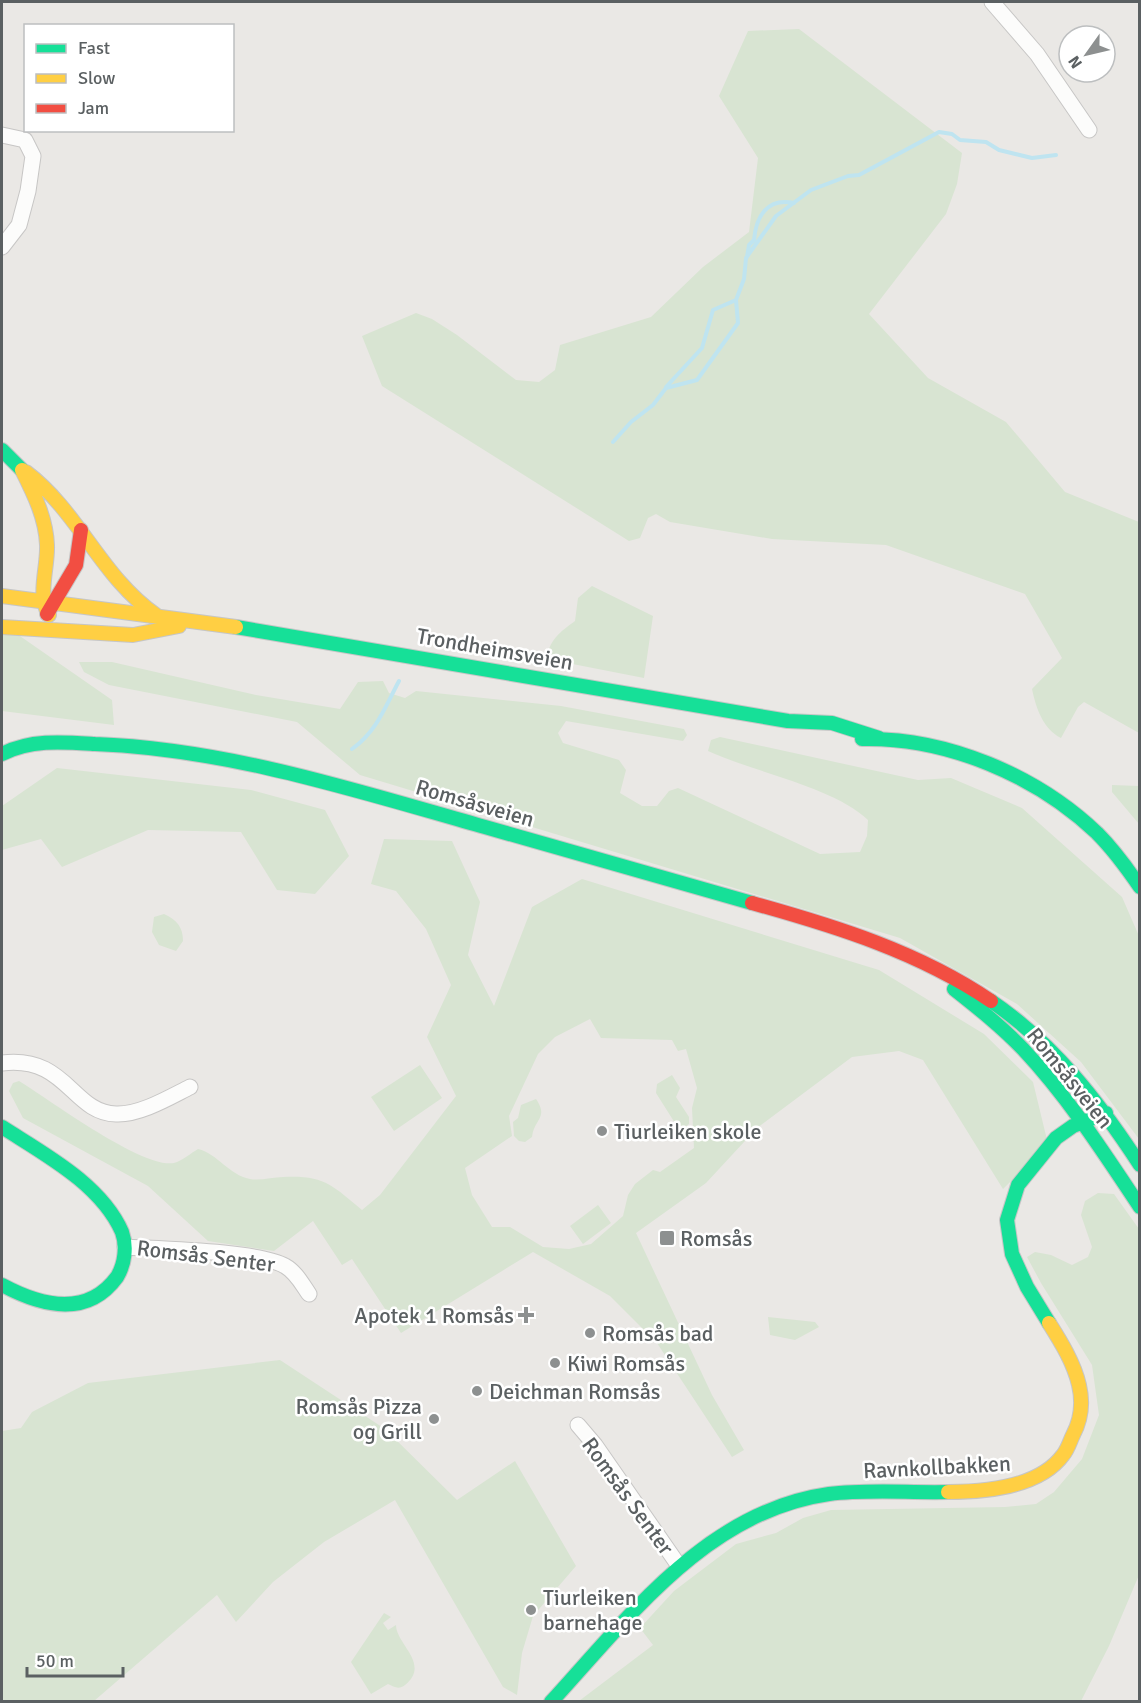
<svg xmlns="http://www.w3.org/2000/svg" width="1141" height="1703" viewBox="0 0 1141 1703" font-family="Signika,sans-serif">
  <rect width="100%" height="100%" fill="#eae8e5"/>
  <path fill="#d8e4d2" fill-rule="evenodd" d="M799,29l163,124 -5,31 -11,30 -77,100 59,64 78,44 59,70 74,30v211l-55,-31 -6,5 -17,31c-18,-9 -25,-30 -29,-49l30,-31 -37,-64 -139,-49 -114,-6 -102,-17 -14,-8 -8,4 -8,20 -11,3 -247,-155 -20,-50 54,-23 16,6 25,16 59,45 23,2 16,-12 5,-25 91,-28 52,-50 46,-35 9,-74 -39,-62 29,-65z
    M592,586l61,30 -9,62 -97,-19c1,-18 14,-28 28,-38l3,-23z
    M2,632l15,2 95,66 2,25 -112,-14z
    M79,662h33l144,33 84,14 18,-27 25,-1 6,12 16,5 11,-7 145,15 123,23 3,6 -4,6 -117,-20 -8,12 5,10 56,17 7,10 -6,23 22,13h15l12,-15 9,-3 142,66 40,-2 7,-16 1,-16c-34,-33 -115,-48 -160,-69l3,-11 9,-3 198,43 33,-2 71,30 100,89 17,39v203l-58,-77 -64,-58 -117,-66 -540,-163 -63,-53 -188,-37 -25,-13z
    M57,768l194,22 74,20 24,46 -34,38 -38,-4 -36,-58 -93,-2 -86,37 -21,-28 -39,11v-44z
    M1112,785l27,1v38l-27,-32z
    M384,839l68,2 28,61 -12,53 26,51 38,-99 50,-28 297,91 105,64 49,48 15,62 -45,45 -80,-129 -24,-9 -47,6 -95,71 -51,55 -70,50 76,162 32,55 -12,7 -75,-114 -47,-47 -77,-44 -132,81 -49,-74 -10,6 -29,-44 -39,30 -66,-10 -60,-55 -125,-68 -14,-27 4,-8 6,-2c30,18 123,88 155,82 8,-2 17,-10 24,-14 20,5 31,26 52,30 10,2 23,-2 33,-2 41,-2 49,8 79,33l18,-15 76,-99 -29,-59 24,-52 -25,-56 -30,-38 -25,-7zM590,1019l11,19 71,2 6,11 8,-2 11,39 -5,20 2,40 -34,24 -7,-2 -18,14 -7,11 -5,21 -32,28 -22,5 -26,-2 -33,-20h-18l-20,-32 -7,-27 47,-32 -3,-20 29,-62 17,-17z
    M164,914c13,6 19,13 19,27l-7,10 -17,-6 -7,-13 2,-15z
    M420,1065l22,33 -48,33 -23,-34z
    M672,1075l8,13 -4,9 13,20v7l-9,7 -24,-38 1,-9z
    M536,1099c13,19 -2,20 -4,38l-7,5 -6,-1 -5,-5 -1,-14 5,-4 3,-13z
    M1098,1193l16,1 25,35v346l-30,71 -28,55h-502l74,-56 -13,-17 34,-37 62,-47 40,-11 27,-15 28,-8 174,-3 31,-3 18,-12 28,-33 17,-44 -7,-50 -51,-82 -14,-26 8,-5 16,3 21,10 16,-8 4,-10 -11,-32 4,-14z
    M598,1205l13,18 -28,21 -13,-18z
    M768,1317l47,5 4,5 -24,13 -25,-5z
    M280,1360l105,69 72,71 58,-39 61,105 -43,50 -11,37 -5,42 -14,-8 -108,-187 -71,42 -51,40 -37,40 -19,-27 -123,106h-92v-270l19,-3 11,-16 56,-29z
    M384,1613l7,4 -8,6 5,7 8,-5c0,19 35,39 9,60 -6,5 -11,2 -17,-1l-17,10 -20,-32z"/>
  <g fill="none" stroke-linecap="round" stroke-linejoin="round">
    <path stroke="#bfe4f0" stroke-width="4" d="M747,257l2,-12 5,-5c2,-23 13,-43 40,-37
      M666,387l36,-39 11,-38 23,-10
      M613,442l18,-20 22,-17 13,-17 31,-8 41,-57 -2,-23 8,-21 2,-21 30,-42 35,-26 37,-14 11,-1 80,-43 13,2 8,6 26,2 13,8 33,8 24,-3
      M352,749c25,-18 33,-42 47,-68"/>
    <defs>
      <path id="street" d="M992,2l45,52 52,76
        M2,135l23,5 8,16 -5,35 -9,34 -17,22
        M2,1063c65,-8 70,50 114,51 24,1 54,-17 74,-27
        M125,1247c33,2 135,4 160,19 11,6 17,18 24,28
        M578,1425l17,20 84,121"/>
      <path id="fast" d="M2,450l20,20
        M236,627l552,94 44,2 47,15
        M862,739c84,-2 174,36 235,94 16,16 30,35 43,54
        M2,754c29,-15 62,-12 93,-10 134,5 262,47 390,83 89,25 178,50 267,76
        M954,989c24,19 48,38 69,60 45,48 81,104 117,158
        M991,1001c63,43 108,101 149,164
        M2,1127c42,27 99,57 120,105 5,14 3,32 -5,45 -30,41 -76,29 -115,8
        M1049,1323l-22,-36 -15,-33 -5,-34 11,-35 38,-47 17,-12 33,-13
        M551,1702c78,-85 156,-191 278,-208 39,-5 80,-1 119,-2"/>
      <path id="slow" d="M22,470c12,24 24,48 25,75 1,23 -10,49 2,70
        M26,472c53,40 75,105 130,143
        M2,596l234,31
        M2,627l131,8 46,-9
        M948,1492c36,0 91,-4 115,-37 5,-6 7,-14 10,-20 8,-15 10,-33 6,-50 -5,-22 -18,-43 -30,-62"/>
      <path id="jam" d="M47,614l29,-49 5,-35
        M752,903c83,23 167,49 239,98"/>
    </defs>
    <use href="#street" stroke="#c7c6c5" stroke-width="17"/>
    <use href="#fast" stroke="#c6c6c6" stroke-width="16"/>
    <use href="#slow" stroke="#c6c6c6" stroke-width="16"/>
    <use href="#jam" stroke="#c6c6c6" stroke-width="16"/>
    <use href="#street" stroke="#fcfcfb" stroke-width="15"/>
    <use href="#fast" stroke="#16e098" stroke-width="14"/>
    <use href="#slow" stroke="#ffcf43" stroke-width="14"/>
    <use href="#jam" stroke="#f24e42" stroke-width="14"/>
  </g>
  <g fill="#8d9090" stroke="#fff" stroke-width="2">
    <circle cx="602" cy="1131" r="6"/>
    <rect x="659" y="1230" width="16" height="16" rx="3"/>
    <path d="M523 1306h6v6h6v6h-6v6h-6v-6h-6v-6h6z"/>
    <circle cx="590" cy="1333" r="6"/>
    <circle cx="555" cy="1363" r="6"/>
    <circle cx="477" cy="1391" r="6"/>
    <circle cx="434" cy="1419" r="6"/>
    <circle cx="531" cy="1610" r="6"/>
  </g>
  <g text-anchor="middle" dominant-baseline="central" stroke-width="5" stroke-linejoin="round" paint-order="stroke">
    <g font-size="22" fill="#5b6062" stroke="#fff">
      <text transform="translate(495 649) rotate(10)">Trondheimsveien</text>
      <text transform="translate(475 803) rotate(16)">Romsåsveien</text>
      <text transform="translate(1070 1078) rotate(51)">Romsåsveien</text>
      <text transform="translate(206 1256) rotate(7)">Romsås Senter</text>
      <text transform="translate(937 1467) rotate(-3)">Ravnkollbakken</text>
      <text transform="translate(628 1496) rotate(54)">Romsås Senter</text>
    </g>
    <g font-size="22" fill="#5b6062" stroke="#fff" text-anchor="start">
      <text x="614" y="1131">Tiurleiken skole</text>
      <text x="680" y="1238">Romsås</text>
      <text x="514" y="1315" text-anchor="end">Apotek 1 Romsås</text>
      <text x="602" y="1333">Romsås bad</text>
      <text x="567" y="1363">Kiwi Romsås</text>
      <text x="489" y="1391">Deichman Romsås</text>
      <text x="422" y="1406" text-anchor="end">Romsås Pizza<tspan x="422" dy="25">og Grill</tspan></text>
      <text x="543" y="1597">Tiurleiken<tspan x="543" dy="25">barnehage</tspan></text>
    </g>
  </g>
  <rect width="1141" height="1703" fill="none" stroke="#5b6062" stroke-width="6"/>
  <rect x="24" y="24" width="210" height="108" fill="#ffffff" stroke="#bdbfc0" stroke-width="1.5"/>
  <rect x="36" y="44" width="30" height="9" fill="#16e098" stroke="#bdbfc0" stroke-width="1.5"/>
  <text x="78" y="54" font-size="18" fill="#5b6062">Fast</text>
  <rect x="36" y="74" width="30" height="9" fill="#ffcf43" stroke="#bdbfc0" stroke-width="1.5"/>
  <text x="78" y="84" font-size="18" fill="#5b6062">Slow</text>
  <rect x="36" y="104" width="30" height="9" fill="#f24e42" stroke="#bdbfc0" stroke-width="1.5"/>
  <text x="78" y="114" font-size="18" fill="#5b6062">Jam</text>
  <g transform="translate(1087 54) rotate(236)"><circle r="28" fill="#ffffff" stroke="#bdbfc0" stroke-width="1.5"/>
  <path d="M0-4.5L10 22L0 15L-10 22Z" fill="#8d9090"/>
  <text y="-9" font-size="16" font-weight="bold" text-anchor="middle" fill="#5b6062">N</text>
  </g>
  <path d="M27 1667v9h96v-9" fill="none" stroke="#5b6062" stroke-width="3"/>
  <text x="36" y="1667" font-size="18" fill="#5b6062" stroke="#ffffff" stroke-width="4.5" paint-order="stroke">50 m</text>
</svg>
